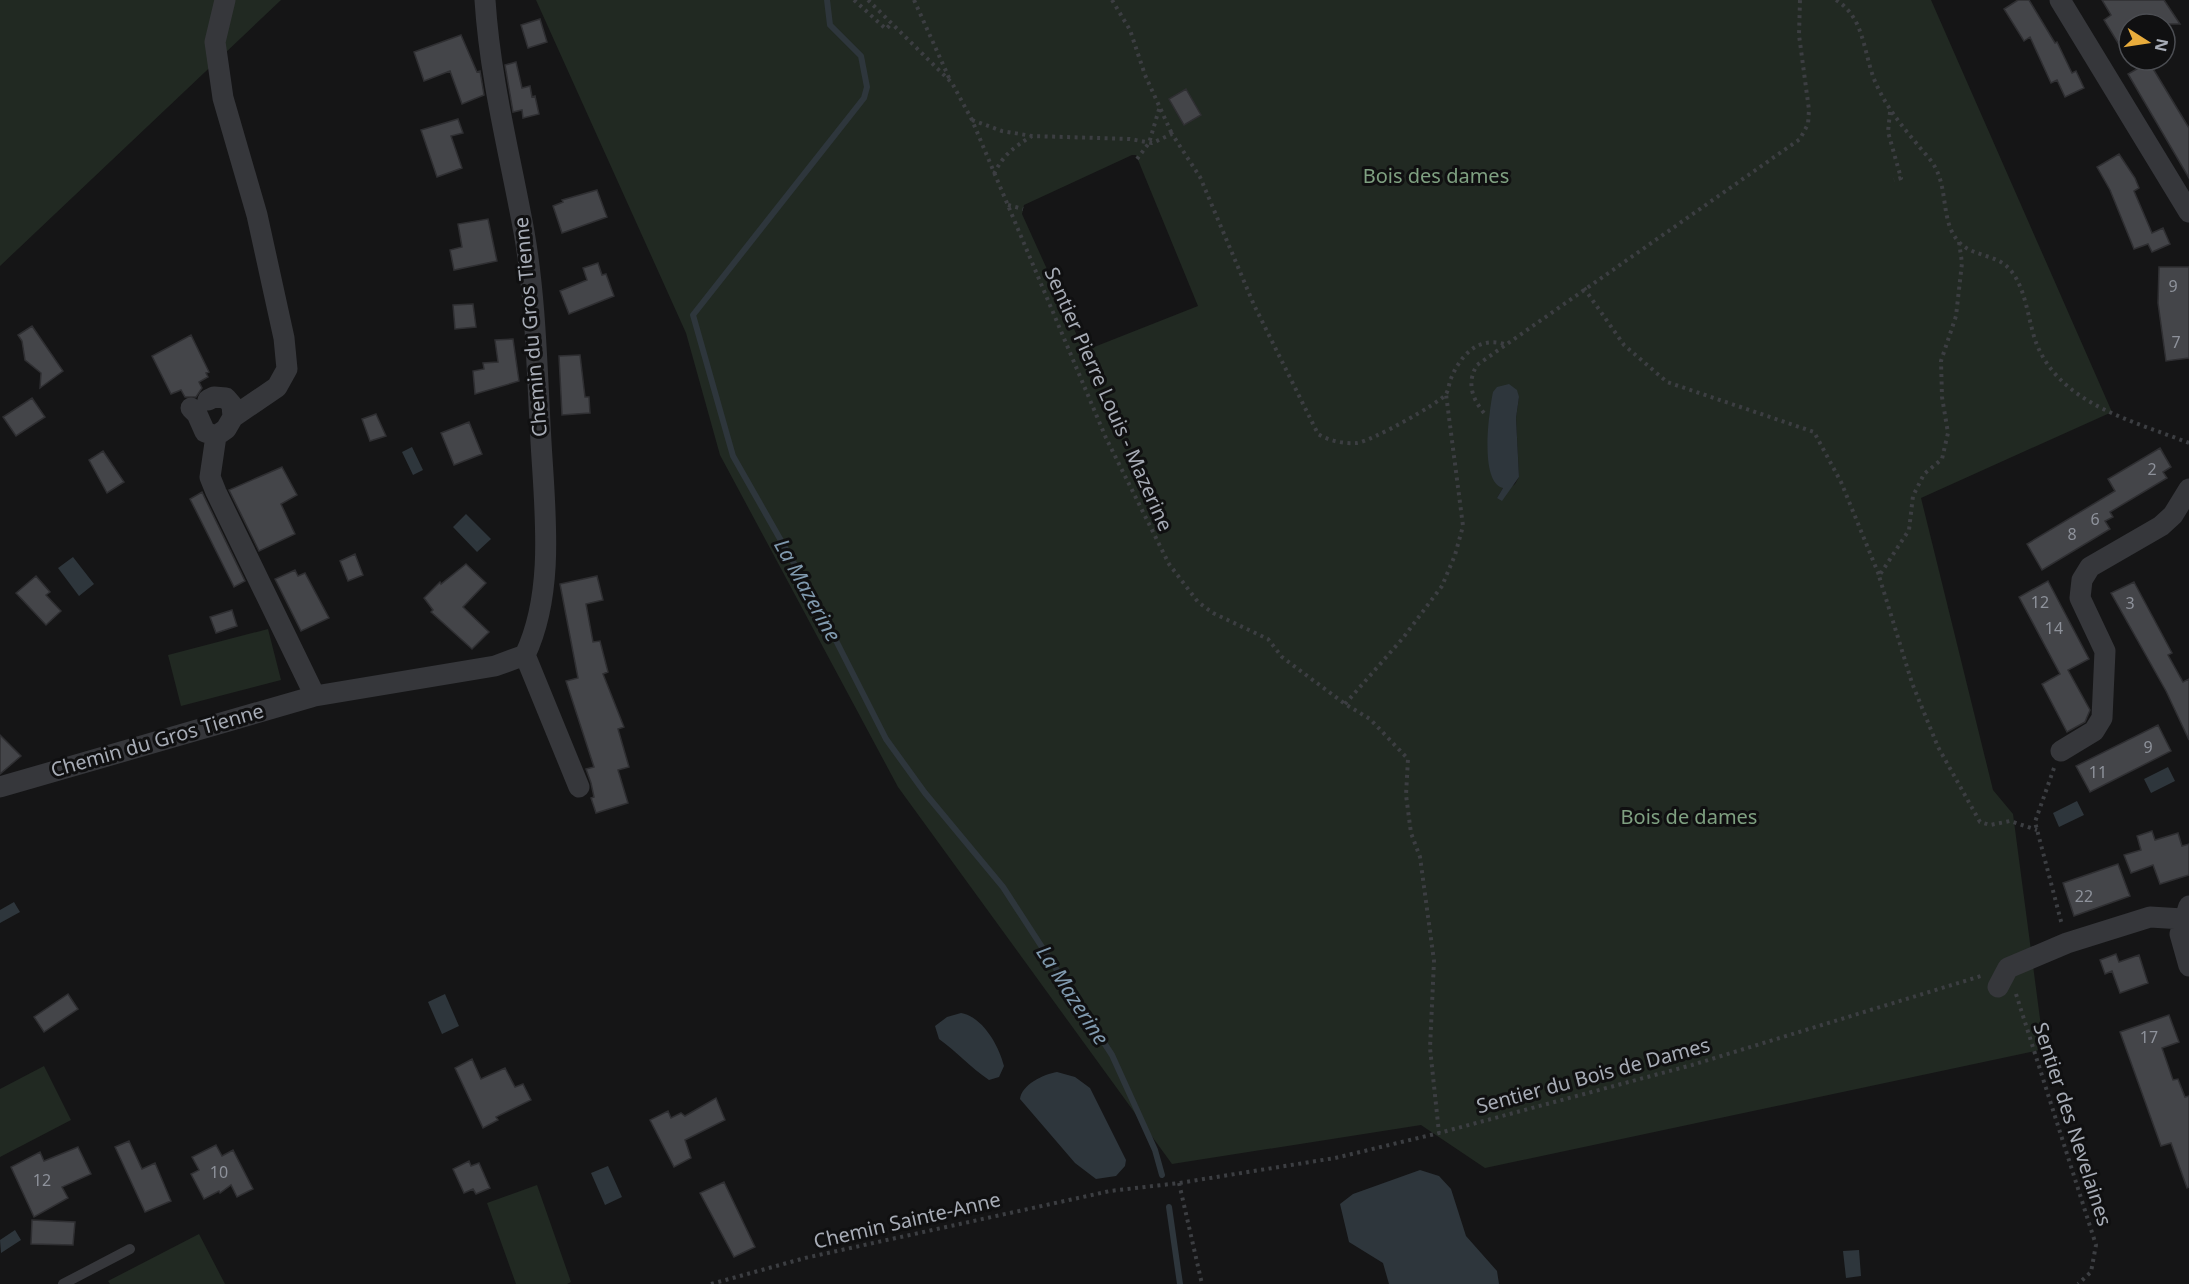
<svg xmlns="http://www.w3.org/2000/svg" width="2189" height="1284" viewBox="0 0 2189 1284" font-family="'Noto Sans',sans-serif">
  <rect width="100%" height="100%" fill="#151516"/>
  <path fill="#212922" fill-rule="evenodd" d="M0,0h281l-281,266z
    M536,0h1395l181,412 -191,86 72,292 20,24 31,235 -559,119 -64,-43 -249,39 -274,-377 -178,-332 -34,-122zM1186,89l15,26 -17,9 -15,-25zM1132,155h4l62,151 -114,45 -62,-137 2,-9zM1519,397l-3,21 3,59 -4,7 -18,14 6,-10 -15,-34 2,-43z
    M268,629l13,51 -100,26 -13,-51z
    M44,1066l27,54 -71,37v-68z
    M537,1185l34,97 -4,2h-51l-29,-81z
    M199,1234l26,50h-115l-2,-3z"/>
  <path fill="#2e363c" d="M1509,384l8,6 2,7 -3,21 3,59 -17,24 -5,-3 6,-10c-24,-6 -14,-76 -10,-96l4,-5z
    M412,447l11,23 -10,5 -11,-23z
    M466,514l25,25 -14,13 -24,-25z
    M73,557l21,27 -15,12 -21,-28z
    M2168,767l7,14 -24,12 -7,-14z
    M2077,801l7,14 -25,12 -6,-14z
    M14,902l6,10 -20,11v-13z
    M445,994l14,32 -17,8 -14,-32z
    M961,1013c22,4 38,33 43,53l-5,11 -10,3c-19,-13 -32,-28 -50,-41l-4,-13 12,-9z
    M1057,1072l18,5 15,11 36,72 -1,6 -9,10 -20,3 -21,-16 -55,-64c1,-14 24,-25 37,-27z
    M608,1166l14,31 -17,8 -14,-32z
    M1420,1170l19,6 12,13 15,47 31,35 2,13h-110l-6,-21 -34,-21 -9,-38 13,-10z
    M15,1230l6,10 -20,13 -1,-13z
    M1859,1250l2,26 -15,2 -3,-27z"/>
  <g fill="none" stroke-linecap="round" stroke-linejoin="round">
    <path stroke="#2e363c" stroke-width="6" d="M827,0l3,25 31,31 6,31 -3,11 -171,217 40,141 88,155 65,128 39,54 78,94 109,168 43,95 7,25
      M1169,1207l11,77"/>
  </g>
  <path fill="#444549" stroke="#2f2f32" stroke-width="1.5" d="M2018,0h11l26,43 2,-1 15,31 4,-2 8,17 -19,9 -8,-17 -6,3 -21,-46 -6,4 -20,-32z
    M2102,0h62l16,24h-51v37l-25,-41 7,-5z
    M540,19l7,23 -19,6 -7,-23z
    M461,35l16,37 3,-1 4,24 -22,9 -12,-33 -26,10 -10,-29z
    M516,62l6,26 8,-2 2,11 3,-1 4,18 -16,4 -1,-8 -9,2 -8,-47z
    M2149,62l40,66v50l-61,-104z
    M1186,89l15,26 -17,10 -15,-26z
    M458,119l5,14 -12,3 11,32 -25,9 -16,-47z
    M2119,154l16,24 4,10 -5,3 18,42 11,-5 7,16 -18,8 -4,-8 -14,5 -24,-59 -13,-23z
    M597,190l10,27 -45,16 -9,-27 10,-4 -1,-2z
    M488,219l9,42 -43,9 -4,-20 12,-3 -4,-23z
    M598,263l4,12 4,-1 8,22 -45,18 -9,-23 27,-11 -4,-12z
    M2159,267h30v91l-23,3 -8,-58z
    M473,304l3,23 -21,2 -2,-24z
    M32,326l31,45 -23,17 1,-15 -16,-13 -3,-19 -4,-6z
    M191,335l18,37 -3,1 2,4 -9,5 3,6 -6,9h-11l-4,-7 -10,4 -19,-38z
    M513,339l6,42 -44,13 -2,-23 11,-2 -1,-6 15,-1 -3,-22z
    M580,355l5,42h4l1,16 -28,2 -3,-59z
    M32,398l13,19 -29,19 -13,-19z
    M376,414l10,22 -16,5 -8,-22z
    M469,422l13,32 -28,11 -13,-32z
    M2160,448l11,19 -8,5 4,6 -57,34 3,5 -8,4 5,8 -68,41 -15,-26 88,-53 -7,-12z
    M103,451l21,31 -17,11 -18,-33z
    M282,467l15,28 -16,9 14,30 -36,17 -30,-61z
    M202,492l43,89 -11,6 -44,-88z
    M355,554l8,21 -15,6 -8,-20z
    M466,564l20,19 -23,24 26,25 -17,17 -41,-37 2,-2 -9,-12 16,-16 1,2z
    M295,570l3,6 7,-3 24,45 -28,13 -26,-52z
    M36,576l14,16 -4,3 15,16 -15,14 -30,-32z
    M597,576l6,24 -17,4 7,38 7,-1 8,31 -5,2 21,53 -6,2 11,38 -11,3 10,33 -32,10 -5,-15 3,-1 -3,-14 -5,-14 8,-2 -28,-86 12,-3 -18,-94z
    M2048,581l41,78 -21,11 22,40 -5,12 -18,10 -25,-48 18,-10 -41,-77z
    M2134,582l38,71 -4,2 15,27 6,-3v61l-23,-49 -55,-98z
    M232,610l5,16 -21,7 -6,-16z
    M2158,725l13,26 -81,41 -14,-26z
    M0,735l21,21 -21,18z
    M2152,831l3,9 23,-7 4,13 7,-2v31l-29,9 -7,-19 -22,8 -7,-18 17,-5 -4,-14z
    M2118,864l12,32 -56,20 -11,-33z
    M2116,954l3,8 20,-7 9,28 -28,10 -8,-22 -7,3 -5,-14z
    M68,994l10,15 -34,23 -10,-15z
    M2169,1015l10,27 -17,6 11,32 5,-1 7,18 4,-1v91l-2,1 -16,-45 -10,3 -41,-114z
    M472,1059l9,20 24,-11 10,19 8,-3 8,16 -35,17 2,3 -15,8 -28,-60z
    M716,1098l9,22 -40,20 6,18 -17,9 -24,-47 18,-9 3,7 10,-5 4,3z
    M129,1141l13,28 13,-6 16,38 -26,11 -30,-65z
    M216,1145l6,11 11,-6 20,39 -16,8 -6,-12 -11,8 -1,-2 -15,8 -13,-25 8,-4 -7,-13z
    M78,1147l13,27 -29,13 6,11 -34,19 -23,-50 29,-15 4,9z
    M469,1161l2,5 8,-3 11,25 -14,6 -3,-5 -9,4 -11,-24z
    M724,1182l31,65 -21,10 -34,-64z
    M32,1220l43,2 -2,23 -42,-1z"/>
  <g fill="none" stroke-linecap="round" stroke-linejoin="round">
    <path stroke="#3c3e42" stroke-width="4" stroke-dasharray="3 4.5" stroke-linecap="butt" d="M854,0l32,29 5,-5
      M868,0l84,83 20,37 134,318 63,126 29,38 15,11 55,26 14,18 63,47 25,15 38,40 -2,36 5,38 9,24 14,104 -4,87 9,85
      M914,0l36,80
      M1112,0l18,30 15,45 27,59
      M1836,0c31,19 27,59 42,88 10,21 24,38 39,56 6,8 15,16 19,25 12,23 5,54 23,73 15,16 39,11 53,30 15,20 16,50 25,73 25,60 97,76 152,98
      M1890,112l-2,20 13,46 -7,2
      M972,120l30,11 30,5 98,3 22,4 20,-9 28,43 54,128 64,129c11,7 26,10 39,9 12,-1 82,-39 89,-49 2,-3 3,-9 4,-13 9,-24 27,-45 54,-37
      M1137,159l12,-16 11,-37
      M994,174c9,-19 20,-27 38,-38
      M1008,205l15,4
      M1959,242l3,21 -6,53 -15,45 1,36 6,36 -6,26 -18,15 -11,22 -4,34 -30,46 33,107 26,64 42,75 10,3 20,-4 27,9
      M1584,288l40,57 43,37 147,50 27,50 38,93
      M1484,413c-13,-16 -17,-31 -7,-48l323,-226 8,-15 1,-14 -10,-75 1,-35
      M1345,704l58,-66 39,-52 13,-31 8,-29 -17,-132
      M2054,768l-19,54 27,103
      M2016,994l80,251 -5,27 -13,12
      M1179,1183l23,101
      M711,1284l94,-26 305,-67 69,-8 156,-25 104,-25 253,-68 289,-89"/>
    <path stroke="#36373b" stroke-width="10" d="M63,1284l67,-35"/>
    <path stroke="#36373b" stroke-width="21" d="M225,0l-10,42 8,56 34,117 27,123 3,31 -10,18 -44,30 -7,12 -10,7 -6,41 6,15 99,204
      M2060,0l129,212
      M208,400l6,-3 12,1 6,7 1,12
      M191,408l6,6 8,18 11,4
      M525,655l54,132
      M2061,751l33,-20 8,-13 3,-67 -25,-53 2,-18 8,-13 71,-41 12,-11 16,-26
      M0,787l315,-91 180,-30 30,-11c28,-59 21,-133 17,-197 -5,-74 -5,-152 -18,-226 -14,-77 -34,-153 -39,-232
      M2189,906l-9,28 9,32
      M1998,987l10,-19 59,-25 83,-26 33,2"/>
  </g>
  <g text-anchor="middle" dominant-baseline="central" stroke-width="6" stroke-linejoin="round" paint-order="stroke">
    <g font-size="16" fill="#8e929b">
      <text x="2173" y="286">9</text>
      <text x="2176" y="342">7</text>
      <text x="2152" y="469">2</text>
      <text x="2095" y="519">6</text>
      <text x="2072" y="534">8</text>
      <text x="2040" y="602">12</text>
      <text x="2130" y="603">3</text>
      <text x="2054" y="628">14</text>
      <text x="2148" y="747">9</text>
      <text x="2098" y="772">11</text>
      <text x="2084" y="896">22</text>
      <text x="2149" y="1037">17</text>
      <text x="219" y="1172">10</text>
      <text x="42" y="1180">12</text>
    </g>
    <g font-size="20" fill="#7fa081" stroke="#101011">
      <text x="1436" y="175">Bois des dames</text>
      <text x="1689" y="816">Bois de dames</text>
    </g>
    <g font-size="20" fill="#a7acb6" stroke="#101011">
      <text transform="translate(530 327) rotate(-95)">Chemin du Gros Tienne</text>
      <text transform="translate(1109 399) rotate(66)">Sentier Pierre Louis - Mazerine</text>
      <text transform="translate(157 740) rotate(-16)">Chemin du Gros Tienne</text>
      <text transform="translate(1593 1075) rotate(-15)">Sentier du Bois de Dames</text>
      <text transform="translate(2073 1124) rotate(72)">Sentier des Nevelaines</text>
      <text transform="translate(907 1220) rotate(-13)">Chemin Sainte-Anne</text>
    </g>
    <g font-size="21" font-style="italic" fill="#809aaf" stroke="#101011">
      <text transform="translate(808 590) rotate(61)">La Mazerine</text>
      <text transform="translate(1073 995) rotate(57)">La Mazerine</text>
    </g>
  </g>
  <g transform="translate(2147 42) rotate(102)"><circle r="28" fill="#101011" stroke="#4c4e53" stroke-width="1.5"/>
  <path d="M0-4.5L10 22L0 15L-10 22Z" fill="#e8ac3c"/>
  <text y="-9" font-size="16" font-weight="bold" text-anchor="middle" fill="#a7acb6">N</text>
  </g>
</svg>
